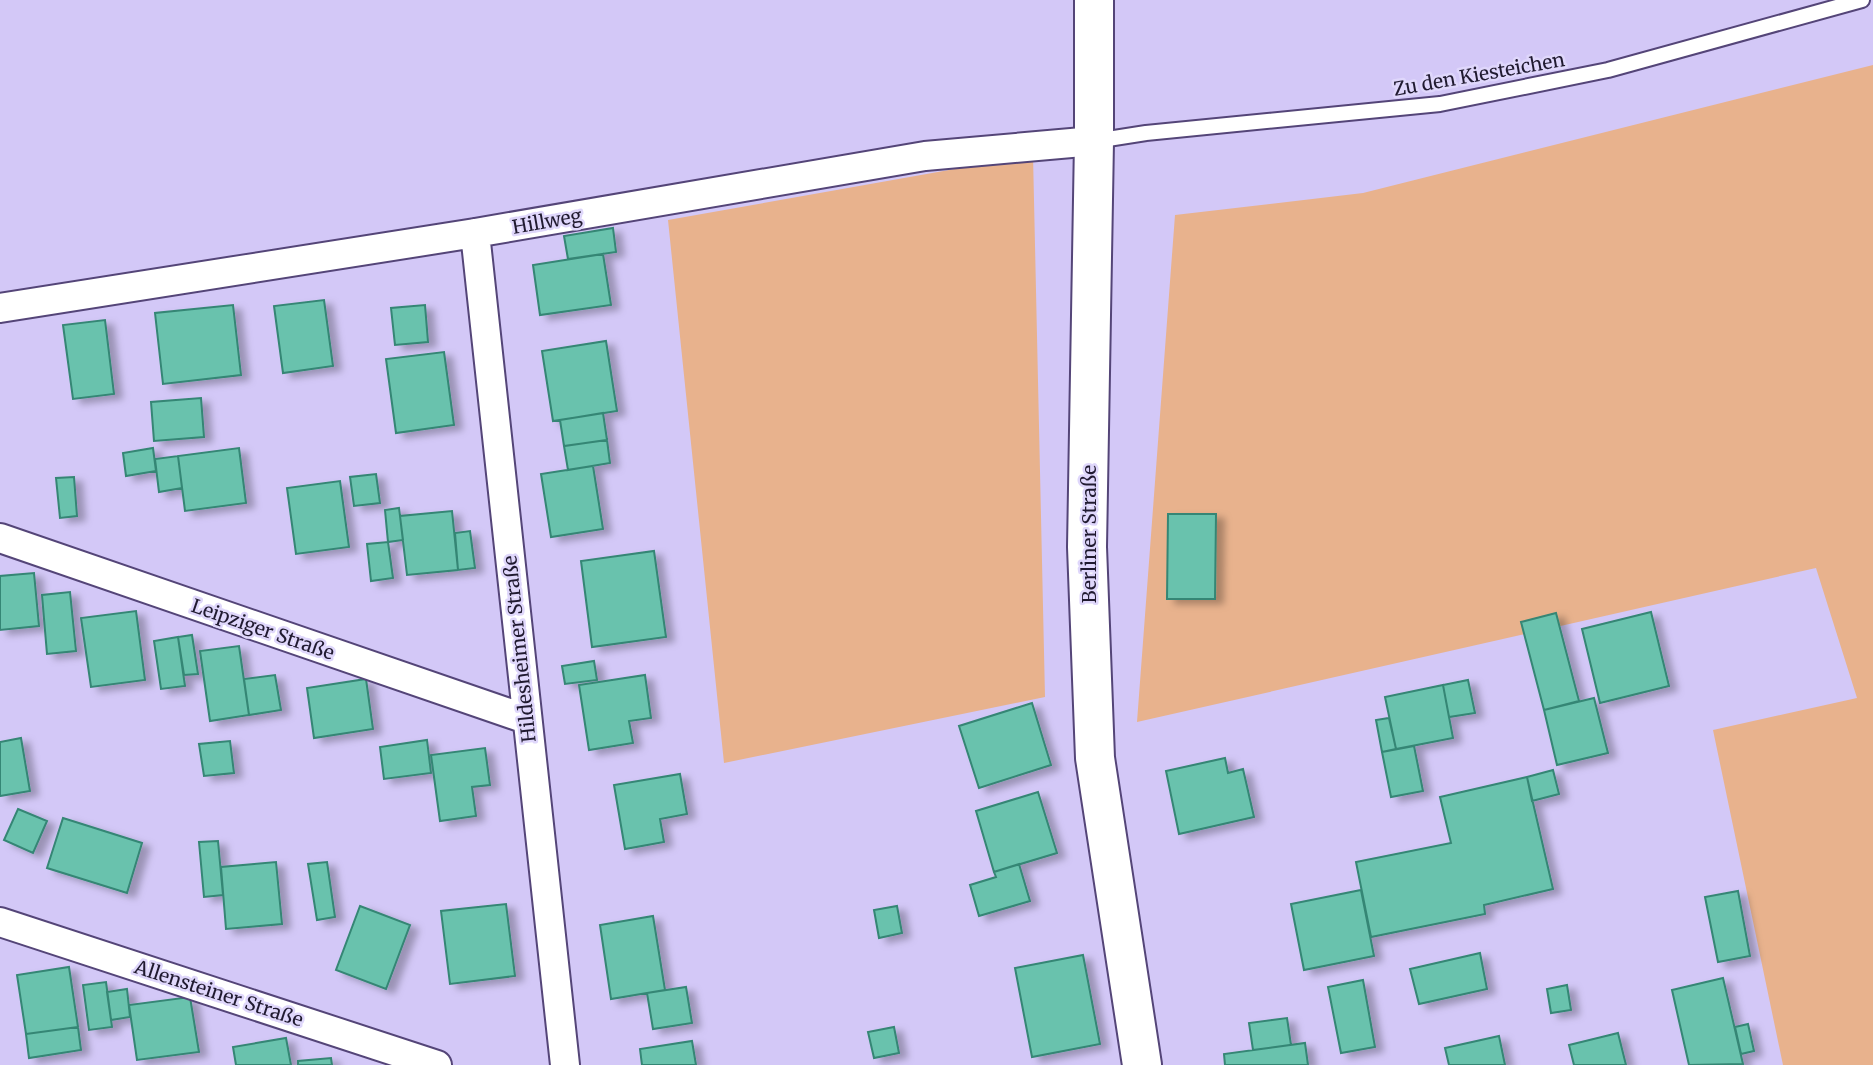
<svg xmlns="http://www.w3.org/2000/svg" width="1873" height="1065" viewBox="0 0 1873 1065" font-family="Merriweather,serif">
  <defs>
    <filter id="shadow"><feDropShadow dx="8" dy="4.5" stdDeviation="3.5" flood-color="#0004"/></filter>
  </defs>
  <rect width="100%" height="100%" fill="#d3c8f7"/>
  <path fill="#e8b28d" d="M1873,65v1000h-90l-70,-335 144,-32 -41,-130 -679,154 38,-507 188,-22z
    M1033,155l12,542 -321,66 -56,-543z"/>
  <path fill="#69c2ad" stroke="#358674" stroke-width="2" filter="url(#shadow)" d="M613,228l3,24 -48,7 -4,-23z
    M603,254l8,51 -71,10 -7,-50z
    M324,300l9,66 -50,7 -9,-67z
    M233,305l8,70 -78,9 -8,-71z
    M425,305l3,37 -33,3 -4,-37z
    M105,320l9,74 -41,5 -10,-74z
    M606,341l11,70 -64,10 -11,-70z
    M444,352l10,73 -58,8 -10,-74z
    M201,398l3,39 -50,4 -3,-39z
    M603,413l4,27 -43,6 -4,-26z
    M607,440l3,23 -42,7 -4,-24z
    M153,448l3,23 -30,5 -3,-23z
    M239,448l7,55 -61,8 -7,-55z
    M178,456l4,32 -23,4 -4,-33z
    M593,466l10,63 -52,8 -10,-63z
    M376,474l4,29 -26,3 -4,-29z
    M74,477l3,39 -17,2 -4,-40z
    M340,481l9,66 -53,7 -9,-66z
    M399,508l4,32 -15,2 -3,-32z
    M452,511l6,59 -51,5 -7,-59z
    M1168,514h48l-1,85h-48z
    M470,531l5,37 -17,2 -3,-37z
    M388,542l5,36 -22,3 -4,-37z
    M654,551l12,86 -74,10 -11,-86z
    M34,573l5,53 -39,4v-54z
    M70,592l6,59 -29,3 -5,-59z
    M136,611l9,69 -54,7 -10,-69z
    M1651,612l18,74 -69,17 -18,-74z
    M1556,613l23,88 -35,9 -23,-88z
    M192,635l6,39 -14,1 -6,-38z
    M178,637l7,49 -24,3 -7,-48z
    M239,646l10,69 -39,6 -10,-70z
    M594,661l3,19 -32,4 -3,-18z
    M275,675l6,35 -32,5 -5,-36z
    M645,675l6,43 -22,3 4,22 -44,7 -10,-65z
    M366,679l7,50 -59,9 -7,-50z
    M1468,680l7,33 -26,4 -6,-32z
    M1443,685l10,53 -57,11 -11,-52z
    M1594,698l14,55 -51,12 -13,-55z
    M1032,703l19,62 -72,23 -20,-62z
    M1389,718l7,31 -14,3 -6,-32z
    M21,738l9,53 -30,5v-54z
    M427,740l4,33 -47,6 -4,-32z
    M230,741l4,32 -30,3 -5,-32z
    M1414,746l9,45 -32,6 -9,-45z
    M485,748l5,37 -18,2 4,29 -36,5 -9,-66z
    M1225,758l3,15 15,-4 11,48 -75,17 -13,-63z
    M1553,770l6,24 -27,7 -5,-24z
    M680,774l7,40 -27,5 4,23 -39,7 -11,-64z
    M1527,777l26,112 -69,16 1,9 -114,23 -15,-75 95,-19 -11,-46z
    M1038,792l19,61 -63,19 -18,-61z
    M18,809l29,12 -14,32 -29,-13z
    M63,818l79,25 -15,50 -80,-25z
    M218,841l5,54 -19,2 -5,-55z
    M276,862l6,62 -56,5 -5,-62z
    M327,862l8,55 -18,3 -9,-56z
    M1019,864l11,37 -51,15 -9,-31 26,-8 -2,-5z
    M1361,890l13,66 -70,14 -13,-66z
    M1738,891l12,65 -32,6 -13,-65z
    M506,904l9,72 -65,8 -9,-73z
    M360,906l50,19 -24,64 -50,-19z
    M897,906l5,27 -23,5 -5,-28z
    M653,916l12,74 -54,9 -11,-74z
    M1480,953l7,36 -68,15 -9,-35z
    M1083,955l17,89 -68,13 -17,-89z
    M69,967l9,60 -52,7 -9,-59z
    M1723,978l20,86 -54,1 -17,-75z
    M1363,980l12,67 -34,6 -13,-66z
    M106,982l6,45 -23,3 -6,-45z
    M1567,985l4,25 -20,3 -4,-24z
    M686,987l6,36 -39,6 -6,-36z
    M127,989l3,28 -19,3 -4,-28z
    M190,997l9,55 -62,8 -8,-55z
    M1287,1018l4,27 -38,5 -4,-27z
    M1748,1024l6,27 -13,3 -6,-27z
    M78,1027l3,23 -52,8 -3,-24z
    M894,1027l5,26 -25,5 -6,-26z
    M1618,1033l8,32h-52l-5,-20z
    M1499,1036l6,29h-56l-4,-17z
    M286,1038l5,27h-55l-3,-18z
    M692,1041l4,24h-54l-2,-16z
    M1305,1043l3,22h-83l-1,-11z
    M331,1058l1,7h-34v-4z"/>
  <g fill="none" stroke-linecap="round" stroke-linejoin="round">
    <defs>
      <path id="service" d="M1095,141l51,-8 294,-29 168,-34 254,-70"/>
      <path id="minor" d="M475,233l90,832
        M0,308l475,-75 450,-77 169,-15
        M0,538l526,181
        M0,922l437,143"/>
      <path id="secondary" d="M1094,0v141l-7,406 8,211 47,307"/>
    </defs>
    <use href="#service" stroke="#544578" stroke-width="18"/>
    <use href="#minor" stroke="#544578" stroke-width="32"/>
    <use href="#secondary" stroke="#544578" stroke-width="42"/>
    <use href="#service" stroke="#fff" stroke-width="14"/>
    <use href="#minor" stroke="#fff" stroke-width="28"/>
    <use href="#secondary" stroke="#fff" stroke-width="38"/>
  </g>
  <g text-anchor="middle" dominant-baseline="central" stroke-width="5" stroke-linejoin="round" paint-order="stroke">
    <g font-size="19" fill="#201a30" stroke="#dfd7fb">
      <text transform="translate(1479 74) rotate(-10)">Zu den Kiesteichen</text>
      <text transform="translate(547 221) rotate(-10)">Hillweg</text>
      <text transform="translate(1089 534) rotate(-90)">Berliner Straße</text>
      <text transform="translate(263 629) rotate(19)">Leipziger Straße</text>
      <text transform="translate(519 649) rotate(-96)">Hildesheimer Straße</text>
      <text transform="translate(219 993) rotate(18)">Allensteiner Straße</text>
    </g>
  </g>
</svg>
